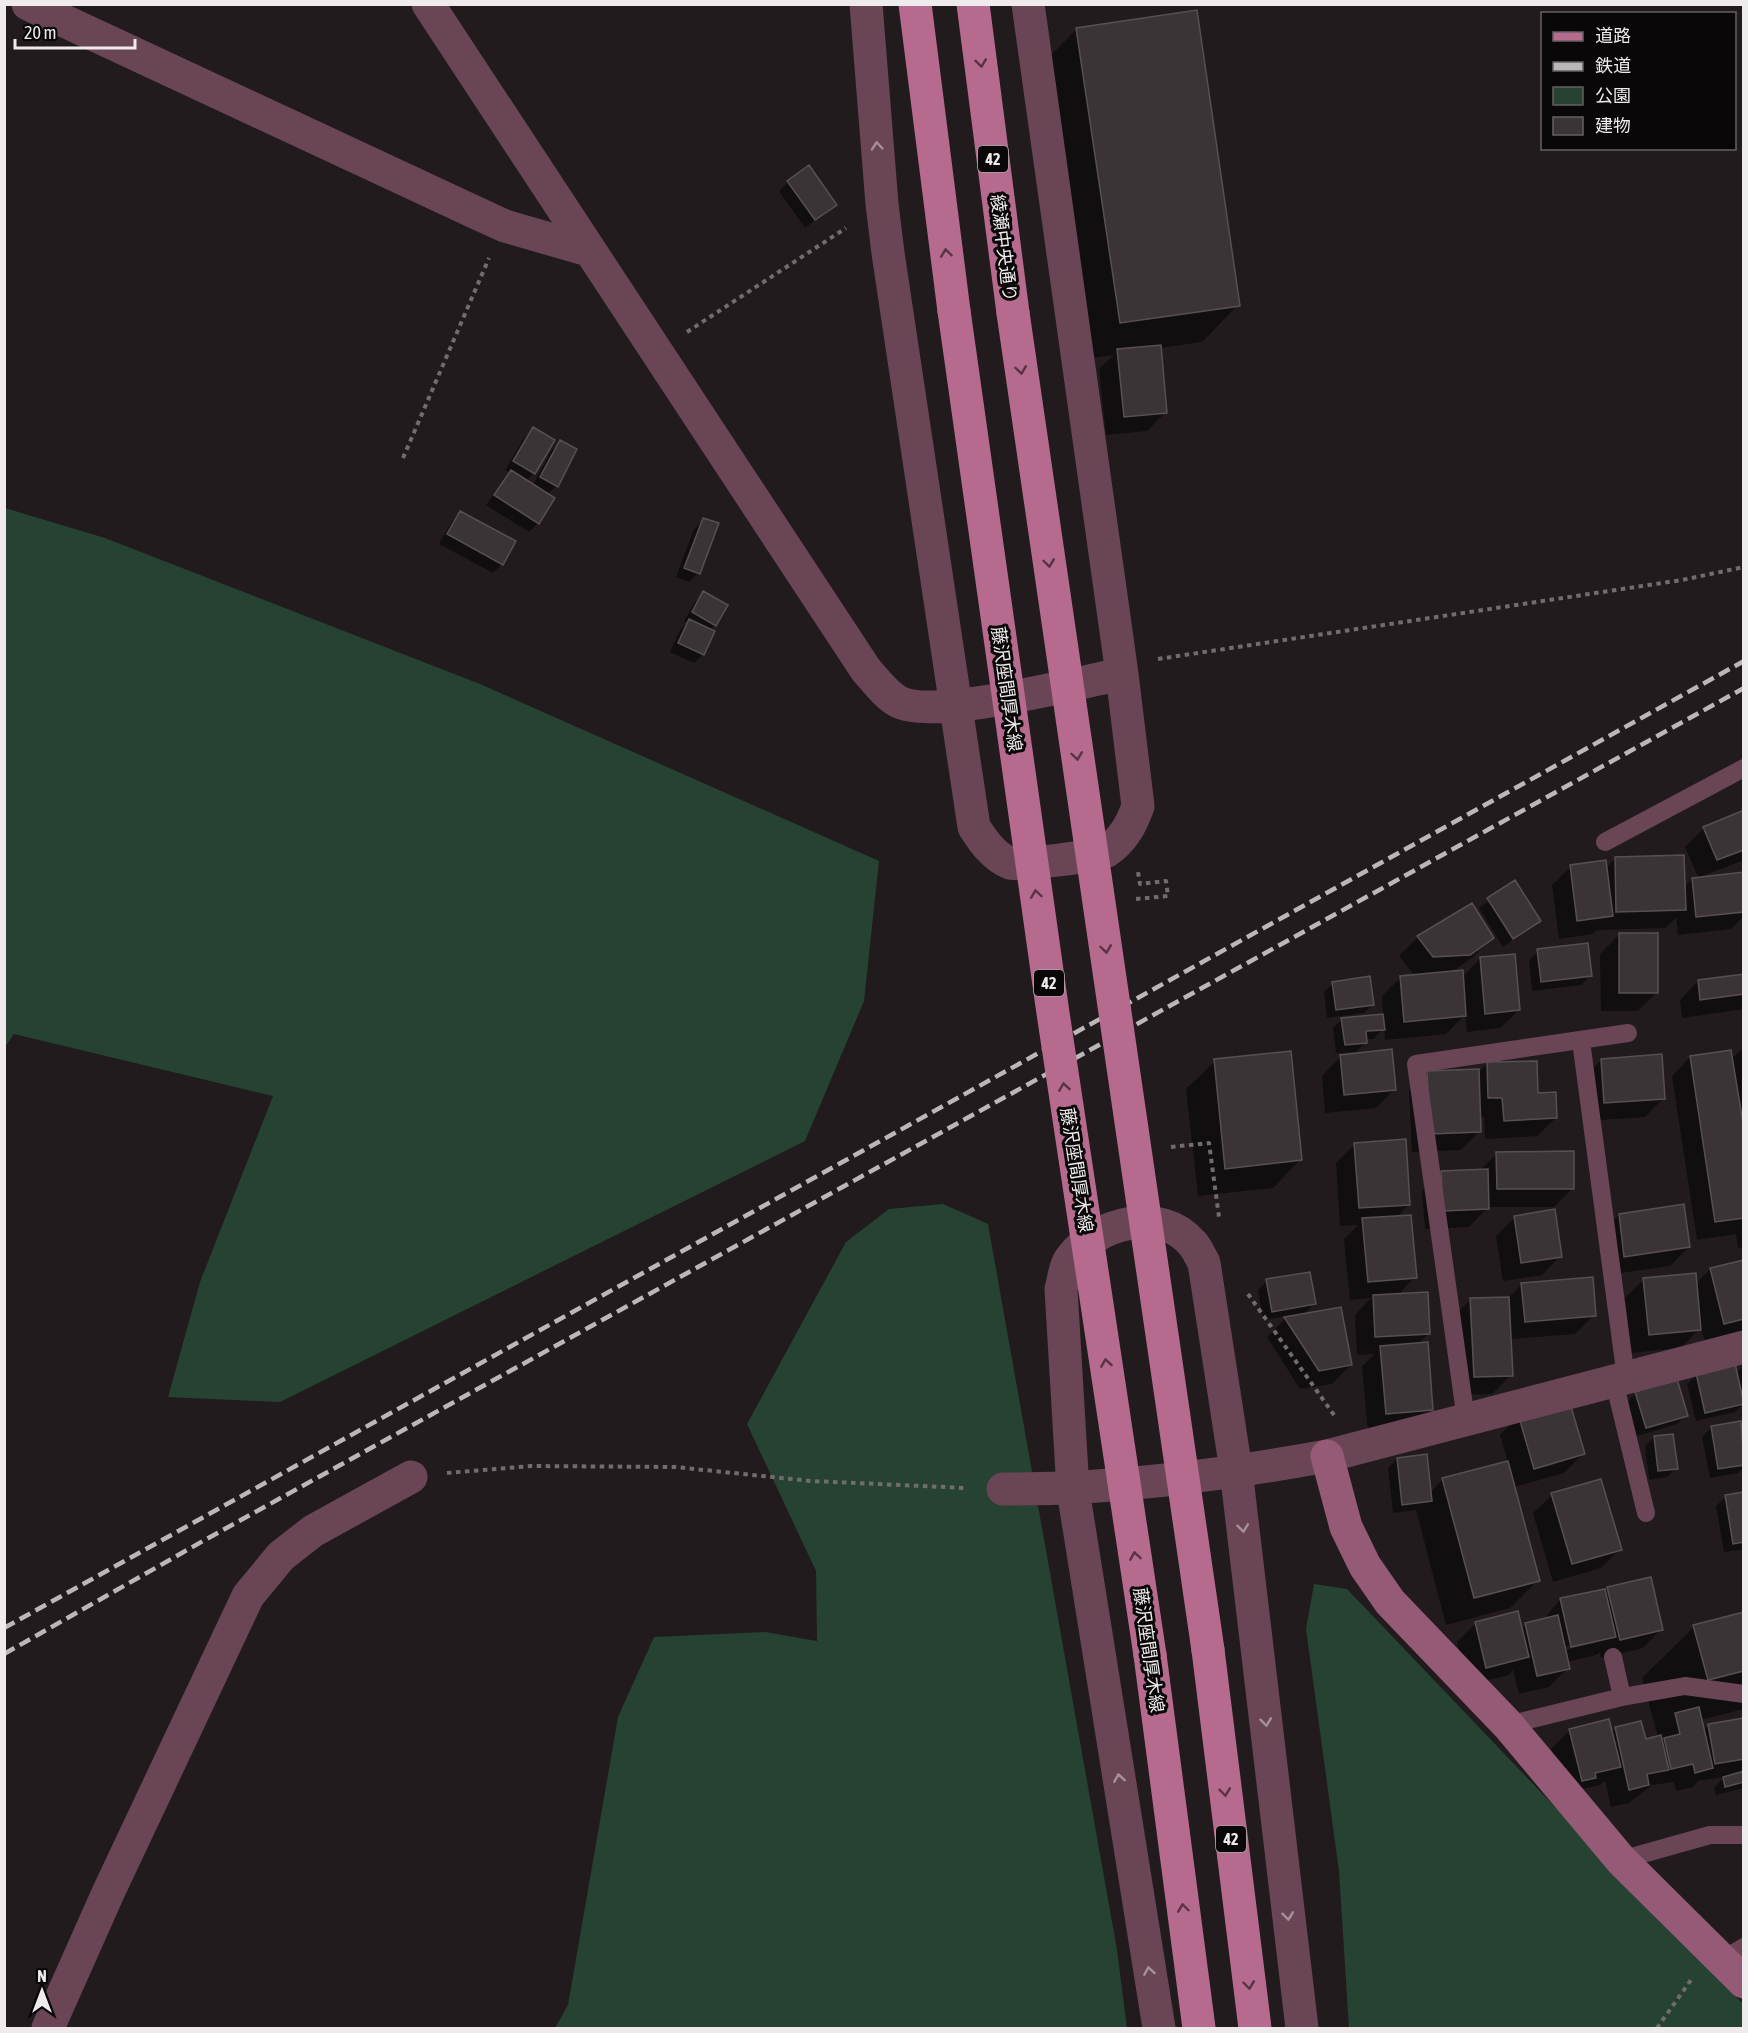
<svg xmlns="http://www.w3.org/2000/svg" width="1748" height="2033" viewBox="0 0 1748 2033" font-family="'Asap Condensed','Noto Sans JP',sans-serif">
  <rect width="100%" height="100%" fill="#211b1e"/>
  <path fill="#264233" d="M5,508l100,30 375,146 399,177 -15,140 -59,140 -525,261 -112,-5 32,-115 73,-186 -259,-62 -9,13z
    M943,1204l45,20 129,726 10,78h-572l13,-23 50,-288 36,-80 111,-5 52,9 -1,-70 -69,-147 99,-182 43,-33z
    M1314,1584l33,5 396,415v24h-394l-10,-157 -33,-242z"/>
  <path fill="#0007" fill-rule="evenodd" d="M1077,29l161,276 -36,37 -42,6 6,64 -19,19 -41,4 -7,-66 15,-14 -30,4 -44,-293z
    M788,182l47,23 -30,23 -26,-37z
    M533,429l1,44 -8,8 7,4 18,-34 9,-9 -4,44 -9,9 -9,28 -9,9 -43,-27 24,-32 -5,-3 19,-32z
    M461,512l41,52 -9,9 -54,-29 13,-23z
    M703,520l-5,53 -9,9 -13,-5 18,-48z
    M704,593l11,32 -5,5 -7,24 -9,9 -24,-11 10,-22 7,-7 -3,-2 11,-19z
    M1744,812v48l-44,17 44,-3v42l-13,13 -53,6 -2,-17 -11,10 -68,2 -4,4 -34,5 -7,-54 19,-18 35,1 9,-9 68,29 9,-9h7l-14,-32 19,-19z
    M1515,882l25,39 -37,26 -24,-39z
    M1472,905l20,33 -19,19 -23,16 12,4 18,-18 39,51 -19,18 -33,4 -2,-17 -19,19 -61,6 -1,-12 -10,11h-9v4l-9,9 -20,1 -3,-25 10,-10 40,-2 -1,-20 19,-19 14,-1 -16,-20 19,-19z
    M1619,935l38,57 -19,19h-37l-1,-57z
    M1538,951l52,25 -9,9 -49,6 -3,-31z
    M1744,975v34l-62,9 -2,-18 18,-19z
    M1333,983l40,21 -9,9 -37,5 -3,-26z
    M1744,1048v199l-6,1 -2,-14 -39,6 -25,-164 18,-19 41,2z
    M1340,1057l55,32 -19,19 -51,5 -3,-37z
    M1601,1060l63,38 -19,19 -59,4 -4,-42z
    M1215,1061l86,98 -28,29 -75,8 -12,-107z
    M1488,1063l48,32 20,23 -19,18 -52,3 -1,-22h-5l1,14 -19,19 -49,2 -3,-61 19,-19 49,2z
    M1355,1144l54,60 -13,14 19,59 -17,18 30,39 -11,11 14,64 -18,19 -45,4 -6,-66 13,-12 -18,1 -2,-40 16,-17 -21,2 -6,-61 14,-14 -18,1 -4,-63z
    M1497,1154l76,34 -19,19h-66l-19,20 -44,2 -3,-38 19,-19 39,-2z
    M1619,1215l70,32 -19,19 -64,9 -6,-41z
    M1515,1217l45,39 -18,19 -39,6 -7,-45z
    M1744,1262v70l-39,10 -4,-15 -20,21 -50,5 -6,-55 19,-19 51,6 15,-16z
    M1267,1281l47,23 -11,11 48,50 -19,19 -32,5 -33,-52 21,-21 -25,4 -5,-30z
    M1522,1284l72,31 -19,19 -65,5 1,36 -19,19 -37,1 -3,-77 19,-19 37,-1z
    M1744,1366v37l-9,9 -39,9 -9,-37 9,-9 40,-2z
    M1636,1393l50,22 -9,9 -40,12 -10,-34z
    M1519,1416l64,38 -19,19 -50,14 24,93 -28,28 -64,17 -30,-115 -23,3 -5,-45 9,-9 33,34 13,-14 65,-17 -8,-27z
    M1740,1423l4,44 -6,6 -28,5 -8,-41 9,-9z
    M1654,1437l22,31 -9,9 -18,3 -4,-34z
    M1744,1494v55l-20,3 -8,-46 10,-9z
    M1552,1495l68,54 -19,19 -48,14 -20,-69z
    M1608,1589l53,40 -18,19 -42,10 -1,-6 -4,3 -29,7 1,6 -19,19 -30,7 -6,-24 -4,5 -41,10 -11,-43 19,-19 45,6 5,-5 17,-4 18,-21 44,-7zM1595,1640v3l-31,7v-3z
    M1744,1614v95l-43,11 2,11 6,-6 35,-5v68l-28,7 -2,-8 11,-10 -27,4 -5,6 -17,4 -2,-9 -22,3 -23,18 -18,4 -6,-26 -5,4 -18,4 -18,10 -13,-50 18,-18 39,-10 3,12 4,-4 30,12 13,-4 -16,-59 52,-51z"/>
  <path fill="#3b3437" stroke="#575053" stroke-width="1.5" d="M1197,10l43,296 -120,17 -44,-295z
    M809,165l28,40 -22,15 -28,-39z
    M1161,345l6,68 -43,4 -7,-68z
    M533,427l22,13 -20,34 -22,-13z
    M560,440l17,9 -19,38 -18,-10z
    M511,470l44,28 -16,26 -45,-29z
    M460,511l56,30 -13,24 -56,-31z
    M703,518l16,5 -19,51 -16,-6z
    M703,591l25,14 -12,21 -24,-14z
    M689,619l26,12 -11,24 -26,-12z
    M1744,810v40l-27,10 -14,-33z
    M1684,855l2,55 -70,2 -1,-55z
    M1606,860l7,56 -36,5 -7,-56z
    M1744,872v40l-48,5 -4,-39z
    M1515,880l26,41 -28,18 -26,-41z
    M1472,903l22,35 -24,17 -37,2 -16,-21z
    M1619,933h39v60h-39z
    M1588,943l4,33 -51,6 -4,-33z
    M1515,954l5,56 -35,4 -5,-57z
    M1463,970l3,46 -62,6 -4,-46z
    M1744,974v20l-44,6 -2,-20z
    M1370,976l4,29 -38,5 -4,-28z
    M1383,1014l2,16 -19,1 1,12 -22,2 -4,-27z
    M1392,1049l4,41 -52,5 -4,-40z
    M1731,1050l13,79v89l-29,4 -25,-166z
    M1291,1051l11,109 -77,9 -11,-110z
    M1662,1054l3,45 -61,4 -3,-44z
    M1537,1061l1,32 18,-1 1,26 -53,3 -2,-23h-14l-1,-36z
    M1479,1069l2,63 -51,2 -3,-63z
    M1406,1139l4,66 -51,3 -5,-65z
    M1574,1151v38h-77l-1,-37z
    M1488,1169l1,40 -46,2 -2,-40z
    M1684,1204l6,43 -66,10 -5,-43z
    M1555,1209l7,48 -41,6 -7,-47z
    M1411,1215l6,63 -49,4 -6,-64z
    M1744,1260v59l-20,5 -14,-56z
    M1310,1272l6,32 -44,8 -6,-33z
    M1696,1273l5,57 -52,5 -6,-57z
    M1593,1277l3,39 -71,6 -4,-39z
    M1428,1292l2,42 -55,3 -2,-42z
    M1509,1297l4,79 -39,1 -4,-79z
    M1341,1307l11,58 -33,6 -35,-54z
    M1428,1342l5,68 -47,4 -6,-68z
    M1735,1363l9,41 -39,9 -9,-40z
    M1677,1379l11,37 -42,12 -11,-36z
    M1569,1400l16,54 -51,15 -16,-55z
    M1741,1421l3,44 -26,4 -7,-43z
    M1673,1434l5,35 -20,2 -4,-35z
    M1427,1454l5,47 -30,4 -5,-47z
    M1508,1461l32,120 -66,17 -32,-120z
    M1601,1479l21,71 -50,14 -21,-71z
    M1744,1492v50l-11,2 -8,-49z
    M1651,1577l12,53 -43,10 -13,-53z
    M1605,1589l11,48 -45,10 -11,-49z
    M1518,1611l11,46 -43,11 -11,-46z
    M1744,1612v59l-36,9 -15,-55z
    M1558,1615l12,54 -33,7 -12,-53z
    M1699,1707l14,61 -18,5 -2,-9 -22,5 -7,-31 16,-4 -5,-21z
    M1744,1718v41l-29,5 -7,-40z
    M1609,1719l12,48 -26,6 1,5 -14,3 -13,-52z
    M1641,1721l5,18 15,-4 8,35 -22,4 2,11 -20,5 -14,-63z
    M1744,1771v11l-19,5 -2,-10z"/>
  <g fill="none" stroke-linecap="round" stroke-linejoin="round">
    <path stroke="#716c6e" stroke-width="4" stroke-dasharray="4.5 4.5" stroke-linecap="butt" d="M687,332l159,-104
      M403,458l86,-200
      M1158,659l524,-79 62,-13
      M1136,899l32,-3 -2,-15 -26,3 -2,-12
      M1171,1147l38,-4 10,74
      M1248,1294l86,121
      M447,1473l84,-7 144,1 136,14 155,7
      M1657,2028l34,-48"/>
    <path stroke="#6a4555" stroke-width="18" d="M1605,842l139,-74
      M1581,1041l45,337
      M1614,1381l32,132
      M1466,1420l-50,-356 212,-31
      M1613,1657l9,40
      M1508,1725l114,-28 63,-11 59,8
      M1621,1860l89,-25h34
      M1722,1960l22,-13"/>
    <path stroke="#6a4555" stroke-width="33" d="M28,4l455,212 22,10 83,24
      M428,4l438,666c9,10 20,25 33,32 37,18 176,-19 223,-28l-94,-670
      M866,4l16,200 6,49 86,574c9,14 20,30 36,36 9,3 89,-7 97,-12 16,-11 25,-27 31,-45l-16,-132
      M1003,1489c108,1 218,-14 324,-33l417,-109
      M48,2028l60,-135 140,-297 33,-40 32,-25 98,-54
      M1159,2028l-86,-538 -12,-201c3,-10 4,-24 10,-31 26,-35 89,-52 121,-15 5,5 8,13 12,20l32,207 66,558"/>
    <path stroke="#955a75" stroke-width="33" d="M1327,1456l19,71 19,39 25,36 118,123 113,135 123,122"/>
    <path stroke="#b66a8e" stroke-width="33" d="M915,4l39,307
      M973,4l40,309
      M1208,1650l47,378
      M1150,1655l49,373"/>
    <path stroke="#bbb7b8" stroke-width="4.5" stroke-dasharray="12 6" stroke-linecap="butt" d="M4,1628l1740,-967
      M4,1654l199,-113 1541,-853"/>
    <path stroke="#b66a8e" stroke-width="33" d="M954,311l99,702 97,642
      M1013,313l195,1337"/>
  </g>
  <defs><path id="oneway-chevron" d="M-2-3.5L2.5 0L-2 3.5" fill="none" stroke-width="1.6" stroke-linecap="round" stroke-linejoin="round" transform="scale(1.5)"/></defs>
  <g stroke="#573444">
    <use href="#oneway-chevron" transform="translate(981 63) rotate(83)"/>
    <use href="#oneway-chevron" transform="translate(946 253) rotate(-97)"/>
    <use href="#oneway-chevron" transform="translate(1021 370) rotate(82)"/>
    <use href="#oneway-chevron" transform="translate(1049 563) rotate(82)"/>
    <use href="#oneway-chevron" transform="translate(1077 756) rotate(82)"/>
    <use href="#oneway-chevron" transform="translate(1036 894) rotate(-98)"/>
    <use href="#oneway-chevron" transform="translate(1106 949) rotate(82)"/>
    <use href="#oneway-chevron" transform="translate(1064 1087) rotate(-99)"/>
    <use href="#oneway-chevron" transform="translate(1106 1363) rotate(-99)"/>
    <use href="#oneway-chevron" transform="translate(1135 1556) rotate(-99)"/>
    <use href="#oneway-chevron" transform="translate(1225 1792) rotate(83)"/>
    <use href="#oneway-chevron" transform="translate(1183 1908) rotate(-98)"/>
    <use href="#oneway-chevron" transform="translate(1249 1985) rotate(83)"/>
  </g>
  <g stroke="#a69099">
    <use href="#oneway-chevron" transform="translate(877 146) rotate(-95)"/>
    <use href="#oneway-chevron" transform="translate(1243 1528) rotate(83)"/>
    <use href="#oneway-chevron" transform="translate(1266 1722) rotate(83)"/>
    <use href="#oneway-chevron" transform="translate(1119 1778) rotate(-99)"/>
    <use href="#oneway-chevron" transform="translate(1288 1916) rotate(83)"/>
    <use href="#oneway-chevron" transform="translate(1149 1971) rotate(-99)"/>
  </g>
  <g text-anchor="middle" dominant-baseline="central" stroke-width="6" stroke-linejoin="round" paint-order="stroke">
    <g fill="#090708" stroke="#aaa7a8" stroke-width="1.5">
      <rect x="978" y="146" width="30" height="26" rx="4.5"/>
      <rect x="1034" y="970" width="30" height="26" rx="4.5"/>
      <rect x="1216" y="1826" width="30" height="26" rx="4.5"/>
    </g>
    <g font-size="16" font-weight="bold" fill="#efebec">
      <text x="993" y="159">42</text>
      <text x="1049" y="983">42</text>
      <text x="1231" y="1839">42</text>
    </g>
    <g font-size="18" fill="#efebec" stroke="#090708">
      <text transform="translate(1004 248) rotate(83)">綾瀬中央通り</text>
      <text transform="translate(1007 689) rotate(82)">藤沢座間厚木線</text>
      <text transform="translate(1077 1170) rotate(81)">藤沢座間厚木線</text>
      <text transform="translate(1149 1650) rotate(82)">藤沢座間厚木線</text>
    </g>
  </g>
  <rect width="1748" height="2033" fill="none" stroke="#efebec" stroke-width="12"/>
  <rect x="1541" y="12" width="195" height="138" fill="#090708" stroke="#656263" stroke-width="1.5"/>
  <rect x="1553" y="32" width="30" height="9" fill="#b66a8e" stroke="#656263" stroke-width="1.5"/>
  <text x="1595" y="42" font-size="18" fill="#efebec">道路</text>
  <rect x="1553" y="62" width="30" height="9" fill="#bbb7b8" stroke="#656263" stroke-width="1.5"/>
  <text x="1595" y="72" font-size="18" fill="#efebec">鉄道</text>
  <rect x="1553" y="87" width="30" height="18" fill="#264233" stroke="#656263" stroke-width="1.5"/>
  <text x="1595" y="102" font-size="18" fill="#efebec">公園</text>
  <rect x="1553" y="117" width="30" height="18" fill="#3b3437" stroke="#656263" stroke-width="1.5"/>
  <text x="1595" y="132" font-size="18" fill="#efebec">建物</text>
  <g transform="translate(42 1991)" stroke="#090708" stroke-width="4.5" paint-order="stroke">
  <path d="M0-4.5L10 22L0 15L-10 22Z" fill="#efebec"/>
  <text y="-9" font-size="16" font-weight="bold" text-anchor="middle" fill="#efebec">N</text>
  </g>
  <path d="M15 39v9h120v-9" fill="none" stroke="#efebec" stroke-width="3"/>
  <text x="24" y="39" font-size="18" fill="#efebec" stroke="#090708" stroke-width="4.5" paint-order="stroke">20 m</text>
</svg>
